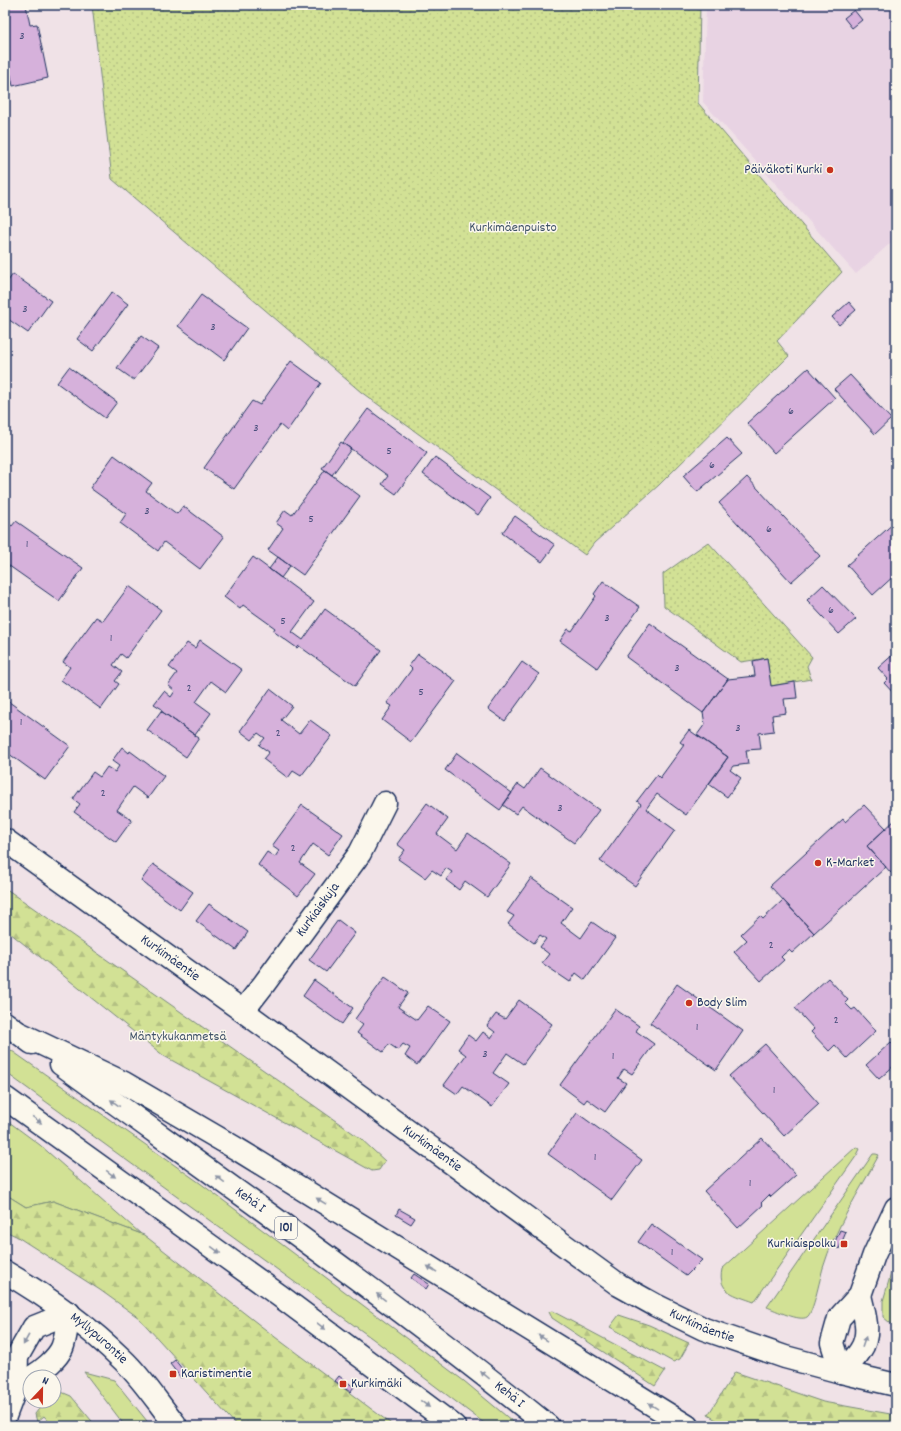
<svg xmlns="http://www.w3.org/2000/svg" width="901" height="1431" viewBox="0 0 901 1431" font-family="Dekko,sans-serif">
  <defs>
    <pattern id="forest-firs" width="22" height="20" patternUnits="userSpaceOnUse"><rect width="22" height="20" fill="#d2e195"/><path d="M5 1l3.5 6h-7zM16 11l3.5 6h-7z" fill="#b4c183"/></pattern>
    <pattern id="park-dots" width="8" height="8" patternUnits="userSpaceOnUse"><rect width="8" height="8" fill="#d2e195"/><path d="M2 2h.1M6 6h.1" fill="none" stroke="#b4c183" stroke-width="1.8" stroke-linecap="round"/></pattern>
  </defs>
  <rect width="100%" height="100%" fill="#f0e2e7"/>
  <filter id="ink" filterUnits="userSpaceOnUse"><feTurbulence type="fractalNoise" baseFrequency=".025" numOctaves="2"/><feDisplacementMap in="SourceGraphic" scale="8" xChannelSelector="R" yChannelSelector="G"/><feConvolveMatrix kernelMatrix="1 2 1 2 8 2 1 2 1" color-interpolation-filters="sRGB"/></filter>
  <g filter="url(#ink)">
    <path fill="#e8d3e3" d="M706,5h190v233l-40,36 -153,-172z"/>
    <path fill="#d2e195" stroke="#76887a" d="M5,1046l195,137 264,198 54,45h-30l-115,-87 -368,-267z
      M5,1119l35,26 101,89 -88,-33 -27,6 -21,-13z
      M856,1147l4,2 -3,6 -103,147c-18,-7 -37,-9 -32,-33z
      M873,1154h3l3,1c-20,37 -44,73 -56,113 -3,10 -10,46 -16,49 -7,5 -32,-7 -40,-10z
      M896,1256v72l-13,-11v-16z
      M84,1372l30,8 37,46h-26z"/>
    <path fill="url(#forest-firs)" stroke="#76887a" d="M5,888l355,250 25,23 -6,9 -7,1 -208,-115 -159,-127z
      M5,1194l21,13 27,-6 91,34 131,102 119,89h-157l-98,-108 -39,-28 -84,-54 -11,-5z
      M552,1311l113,60 -10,15 -103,-68 -3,-6z
      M619,1315l30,10 40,18 -9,16 -7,3 -63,-35z
      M735,1372l88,30 73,13v11h-170l-18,-11z
      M59,1391l12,5 25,30h-43l-9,-10 -7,6 -2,-8 10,-13h9v-7z"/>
    <path fill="url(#park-dots)" stroke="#76887a" d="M92,5h608l-2,98 144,169 -65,69 12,15 -130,129 -65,58 -9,12 -224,-163 -249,-213z
      M708,542l104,115 -5,9 4,13 -40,7 -4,-28 -26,4 -77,-56 -1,-32z"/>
    <path fill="#d6b1db" stroke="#1b2f5e" d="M5,5h21l4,20 7,-1 11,54 -35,8 -8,-40z
      M854,10l8,10 -10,8 -8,-10z
      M13,274l38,27 -23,32 -23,-16v-38l3,2z
      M112,292l16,12 -35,47 -16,-12z
      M201,295l46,33 -23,32 -46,-34z
      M849,302l7,8 -17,15 -7,-8z
      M141,336l17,12 -24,32 -17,-12z
      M291,361l30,22 -34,48 -7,-6 -46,64 -30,-21 48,-67 8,4z
      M69,367l48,35 -12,16 -48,-35z
      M808,368l27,30 -61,55 -27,-30z
      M850,375l41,44 -16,15 -41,-45z
      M368,409l59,44 -31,41 -14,-10 6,-8 -45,-33z
      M727,438l15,16 -45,38 -14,-16z
      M341,442l10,7 -19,26 -10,-7z
      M114,455l38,28 -6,8 8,6 23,17 6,-8 41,31 -24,32 -36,-27 -6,9 -38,-28 6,-9 -36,-26z
      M435,457l55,41 -12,17 -55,-41z
      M325,470l35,26 -57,79 -35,-25 15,-22 -7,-5 9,-13 7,5z
      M747,477l73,79 -29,26 -72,-79z
      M515,516l40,29 -13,17 -40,-29z
      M5,521l7,5 4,-5 67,47 -24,33 -54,-38z
      M896,521v53l-23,21 -26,-30z
      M253,557l61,45 -22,30 11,8 22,-31 56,41 -26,36 -56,-40 -2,2 -24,-17 2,-3 -32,-23 -3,4 -16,-12z
      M278,557l12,9 -9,12 -12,-9z
      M603,581l37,26 -43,61 -37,-27 8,-12 4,2 24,-35 -2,-2z
      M823,585l33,34 -17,15 -32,-34z
      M129,586l32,24 -35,48 -5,-4 -8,11 9,7 -7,9 4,3 -18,25 -40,-29 9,-13 -7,-5 33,-45 7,4z
      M650,623l78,56 -25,34 -77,-56z
      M200,640l42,30 -16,22 -15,-11 -15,21 15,11 -16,22 -34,-24 1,-2 -8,-5 10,-13 7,6 4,-6 -7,-6 9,-12 -8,-6 18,-24 8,5z
      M896,652v44l-12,-13 4,-4 -10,-11z
      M418,654l38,27 -45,61 -29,-22 10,-14 -5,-3 25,-34 -3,-3z
      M767,658l4,28 24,-4 2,16 -13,1 2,14 -14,2 2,16 -15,2 2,16 -15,1 2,14 -15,2 -3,4 11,8 -14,19 -18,-13 19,-27 -31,-22 8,-11 -2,-11 25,-34 27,-3 -2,-15z
      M522,662l17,12 -34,47 -17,-12z
      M270,689l22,17 -11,14 18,14 11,-14 22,16 -31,40 -8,-5 -5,7 -25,-19 6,-7 -10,-7 6,-7 -7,-5 -6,7 -12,-9z
      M5,699l65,47 -25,34 -40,-29z
      M161,711l38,27 -13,19 -39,-27z
      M689,730l39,27 -42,58 -29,-21 -11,15 29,21 -40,56 -35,-25 41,-57 -4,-3 20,-26 3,3 24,-33 -4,-3z
      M122,747l7,6 1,-2 34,25 -16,22 -15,-11 -16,23 15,10 -16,22 -42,-30 6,-8 -7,-5 20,-27 7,5 7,-10 8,5 4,-6 -7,-5z
      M457,753l55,40 -12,17 -55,-40z
      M540,768l59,42 -25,33 -52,-37 -6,8 -13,-9 15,-21 7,5z
      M427,803l21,16 -11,15 20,15 11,-16 43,31 -24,33 -22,-16 -6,9 -13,-10 6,-8 -6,-4 -5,8 -9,-6 -7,8 -27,-19 7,-9 -8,-6z
      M302,805l41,29 -15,21 -15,-11 -13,19 15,11 -17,22 -40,-31 9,-13 8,5 4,-6 -7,-5z
      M864,805l22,23 -19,18 19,21 -72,66 -44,-47 73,-67 2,3z
      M896,819v49l-5,5 -24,-27z
      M153,864l40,28 -13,18 -39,-29z
      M531,878l41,29 -11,16 20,15 11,-16 23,16 -30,42 -9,-7 -6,9 -28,-19 7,-9 -9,-7 6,-8 -6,-4 -6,8 -26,-19 6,-8 -7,-4z
      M783,900l31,33 -22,20 -3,-3 -5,4 -3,3 3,3 -23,21 -27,-29 13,-12 -6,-6 19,-18 3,3z
      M209,904l39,28 -12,18 -40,-29z
      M338,920l17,13 -29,39 -17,-12z
      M385,977l23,16 -10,14 19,13 11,-14 22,15 -27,37h-1l-5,7 -12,-9 5,-8 -7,-4 -5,6 -9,-6 -6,8 -26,-19 6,-8 -8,-6z
      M828,978l20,22 -3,3 7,7 3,-2 21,23 -29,27 -12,-13 -6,6 -18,-19 3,-3 -19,-21z
      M314,980l39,28 -11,16 -39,-28z
      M677,984l66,47 -27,39 -66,-47z
      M519,1000l33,24 -29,40 -16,-11 -14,20 16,11 -17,23 -29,-21 -6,8 -13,-9 22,-30 -8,-6 10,-14 8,6 7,-9 8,6 4,-6 -8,-6 9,-12 9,5z
      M615,1009l24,17 -3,5 18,13 -22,30 -8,-5 -6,9 8,5 -21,29 -18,-13 -3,4 -24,-18z
      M891,1042l5,5v17l-17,15 -13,-14z
      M765,1044l54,60 -35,32 -55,-60z
      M577,1113l65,47 -30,40 -64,-46z
      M762,1138l34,37 -25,22 -2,-2 -8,8 2,2 -25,23 -34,-37z
      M399,1209l16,9 -4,6 -15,-9z
      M651,1224l51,36 -16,16 -48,-34z
      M840,1230l6,2 -7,17 -6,-3z
      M414,1274l15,10 -3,5 -15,-11z
      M175,1360l11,14 -5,4 -11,-14z
      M339,1376l15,11 -4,5 -15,-11z"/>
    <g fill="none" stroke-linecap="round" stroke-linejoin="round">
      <defs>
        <g id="street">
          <path id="s1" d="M243,1011l21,-27 96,-131 25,-50"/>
          <path d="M32,1377c10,-6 25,-18 30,-29 4,-9 5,-25 7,-35"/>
          <path d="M5,1416l11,-29 1,-30 17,-30 35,-14"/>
        </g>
        <g id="secondary">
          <path id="s2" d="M5,840l238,171 376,274 36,20 49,24 81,28 56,15 55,13"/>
          <path id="s3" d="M5,1272c43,25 82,53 118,88 19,18 35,43 52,64v2"/>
          <path d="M841,1372l-9,-29 7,-25 21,-23 14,-40 22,-47"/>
          <path d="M841,1372c6,-6 14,-13 19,-21 12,-17 4,-37 0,-56"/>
        </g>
        <g id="highway">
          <path d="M5,1023l27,20"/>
          <path d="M21,1034l103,49 113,66 450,277"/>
          <path id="s4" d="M61,1064c164,119 330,235 487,362"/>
          <path d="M5,1098l275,198 174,130"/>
        </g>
      </defs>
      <use href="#street" stroke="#1b2f5e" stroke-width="25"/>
      <use href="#secondary" stroke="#1b2f5e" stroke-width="25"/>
      <use href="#highway" stroke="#1b2f5e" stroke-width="25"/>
      <use href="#street" stroke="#fbf7ec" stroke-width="22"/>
      <use href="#secondary" stroke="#fbf7ec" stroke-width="22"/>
      <use href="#highway" stroke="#fbf7ec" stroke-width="22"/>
    </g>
    <defs><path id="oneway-solid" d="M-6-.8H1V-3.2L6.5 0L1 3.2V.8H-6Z"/></defs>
    <g fill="#8b93a5">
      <use href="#oneway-solid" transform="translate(115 1103) rotate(-144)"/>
      <use href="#oneway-solid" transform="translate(37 1120) rotate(36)"/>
      <use href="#oneway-solid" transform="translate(111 1174) rotate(36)"/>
      <use href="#oneway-solid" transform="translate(220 1179) rotate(-144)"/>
      <use href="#oneway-solid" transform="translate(321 1201) rotate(-148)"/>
      <use href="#oneway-solid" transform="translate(216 1250) rotate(36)"/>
      <use href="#oneway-solid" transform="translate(432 1269) rotate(-148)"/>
      <use href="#oneway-solid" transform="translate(381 1297) rotate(-143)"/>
      <use href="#oneway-solid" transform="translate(321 1326) rotate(37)"/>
      <use href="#oneway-solid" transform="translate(543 1338) rotate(-148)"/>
      <use href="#oneway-solid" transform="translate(26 1340) rotate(119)"/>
      <use href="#oneway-solid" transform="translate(864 1342) rotate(-71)"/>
      <use href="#oneway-solid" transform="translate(485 1375) rotate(-141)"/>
      <use href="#oneway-solid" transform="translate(425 1404) rotate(37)"/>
      <use href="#oneway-solid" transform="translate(653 1406) rotate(-148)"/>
    </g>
  </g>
  <g fill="#c8321e" stroke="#fbf7ec" stroke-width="1.5">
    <circle cx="830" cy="170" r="4"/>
    <circle cx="818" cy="863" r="4"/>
    <circle cx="689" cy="1003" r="4"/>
    <rect x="840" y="1240" width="8" height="8" rx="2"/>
    <rect x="169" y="1370" width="8" height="8" rx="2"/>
    <rect x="339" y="1380" width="8" height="8" rx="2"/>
  </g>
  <g text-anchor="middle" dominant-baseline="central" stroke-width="3" stroke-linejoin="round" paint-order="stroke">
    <g font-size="12" fill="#4a507d">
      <text x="22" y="36">3</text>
      <text x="25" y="309">3</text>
      <text x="213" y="327">3</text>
      <text x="791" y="411">6</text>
      <text x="256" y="428">3</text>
      <text x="389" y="451">5</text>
      <text x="712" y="465">6</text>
      <text x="147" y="511">3</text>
      <text x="311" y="519">5</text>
      <text x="769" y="529">6</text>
      <text x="27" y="544">1</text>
      <text x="831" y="610">6</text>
      <text x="607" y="618">3</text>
      <text x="283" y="621">5</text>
      <text x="111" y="638">1</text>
      <text x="677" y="668">3</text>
      <text x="189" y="688">2</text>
      <text x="421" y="692">5</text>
      <text x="21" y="722">1</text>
      <text x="738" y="728">3</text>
      <text x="278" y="733">2</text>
      <text x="103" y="793">2</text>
      <text x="560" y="808">3</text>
      <text x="293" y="848">2</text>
      <text x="771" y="945">2</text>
      <text x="836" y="1020">2</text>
      <text x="697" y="1027">1</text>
      <text x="485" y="1054">3</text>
      <text x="613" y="1056">1</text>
      <text x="774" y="1090">1</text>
      <text x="595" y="1157">1</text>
      <text x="750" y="1183">1</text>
      <text x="672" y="1252">1</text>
    </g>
    <rect fill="#fbf7ec" stroke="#5e6b89" stroke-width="1" x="275" y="1217" width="22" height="22" rx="3"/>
    <g font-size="13" font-weight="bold" fill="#1b2f5e">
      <text x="286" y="1228">101</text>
    </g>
    <g font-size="14" fill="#1b2f5e" stroke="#fbf7ec" text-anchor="start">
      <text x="822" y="170" text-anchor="end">Päiväkoti Kurki</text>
      <text x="826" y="863">K-Market</text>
      <text x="697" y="1003">Body Slim</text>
      <text x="836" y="1244" text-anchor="end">Kurkiaispolku</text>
      <text x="181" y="1374">Karistimentie</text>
      <text x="351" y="1384">Kurkimäki</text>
    </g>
    <g font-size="14" fill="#405369" stroke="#fbf7ec">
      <text x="513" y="228">Kurkimäenpuisto</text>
      <text x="178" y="1037">Mäntykukanmetsä</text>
    </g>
    <g font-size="14" fill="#1b2f5e" stroke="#fbf7ec">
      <text stroke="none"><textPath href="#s1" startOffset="126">Kurkiaiskuja</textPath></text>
      <text stroke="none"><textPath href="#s2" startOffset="203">Kurkimäentie</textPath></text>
      <text stroke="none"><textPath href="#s2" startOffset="527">Kurkimäentie</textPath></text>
      <text stroke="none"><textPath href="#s4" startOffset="233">Kehä I</textPath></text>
      <text stroke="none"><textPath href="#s2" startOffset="851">Kurkimäentie</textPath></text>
      <text stroke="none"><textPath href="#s3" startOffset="115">Myllypurontie</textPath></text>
      <text stroke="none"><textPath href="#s4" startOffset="557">Kehä I</textPath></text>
    </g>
  </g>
  <rect width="901" height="1431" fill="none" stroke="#fbf7ec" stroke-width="20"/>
  <rect x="10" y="10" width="881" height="1411" fill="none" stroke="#1b2f5e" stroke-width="1.5" filter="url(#ink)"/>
  <g transform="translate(42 1389) rotate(22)"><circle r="19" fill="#fbf7ec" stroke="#a1a7b3"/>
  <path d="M0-3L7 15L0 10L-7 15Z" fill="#c8321e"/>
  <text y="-6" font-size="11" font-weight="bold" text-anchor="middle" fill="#1b2f5e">N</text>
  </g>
</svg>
